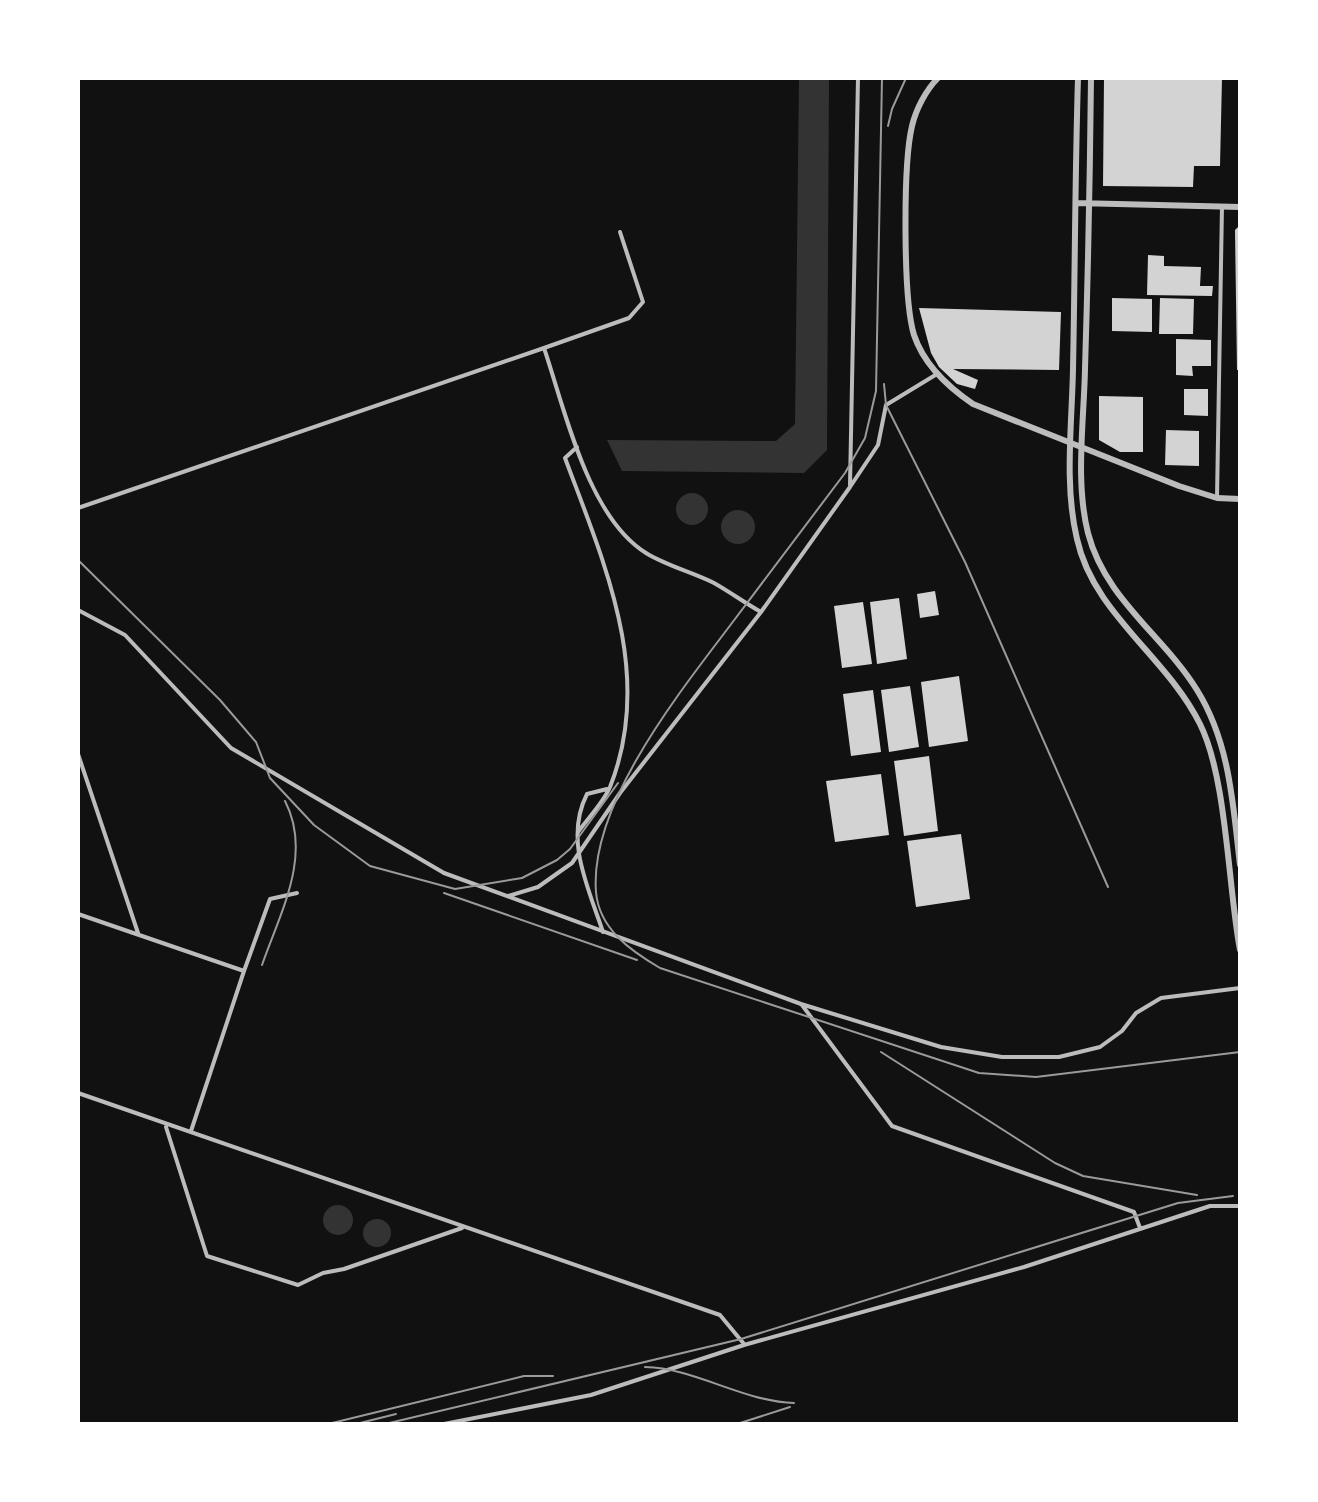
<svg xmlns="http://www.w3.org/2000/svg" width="1318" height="1502" viewBox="0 0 1318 1502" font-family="'Libre Baskerville',serif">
  <rect width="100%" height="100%" fill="#111"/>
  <path fill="#333" d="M799,78h30l-2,372 -23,23 -182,-2 -15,-31 169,1 19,-17z
    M676 509a16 16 0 1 1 32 0a16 16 0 1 1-32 0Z
    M721 527a17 17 0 1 1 34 0a17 17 0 1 1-34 0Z
    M323 1220a15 15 0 1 1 30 0a15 15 0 1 1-30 0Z
    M363 1233a14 14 0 1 1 28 0a14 14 0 1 1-28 0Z"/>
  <path fill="#d3d3d3" d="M1104,78h118l-2,88h-26l-1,21 -90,-1z
    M1240,225v145h-3l-2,-140z
    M1148,255l16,1v10l37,1 -1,19h13l-1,10 -65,-1z
    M1112,298l40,1v33l-40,-1z
    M1160,298l34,1 -1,35h-34z
    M919,308l142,4 -2,58 -106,-1 25,11 -3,9 -18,-5 -18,-17 -8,-14z
    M1176,339l35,1v26h-19l1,10 -17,-1z
    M1184,389h24v27l-24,-1z
    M1099,396l44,1v55h-23l-21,-12z
    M1166,430l33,1v35l-34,-1z
    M935,591l4,24 -19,3 -3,-24z
    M899,598l8,61 -30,5 -7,-62z
    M863,602l9,62 -30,4 -8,-62z
    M959,676l9,65 -39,6 -8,-65z
    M910,686l9,61 -30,5 -8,-62z
    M873,690l8,62 -30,4 -8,-62z
    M929,756l9,75 -34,5 -10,-75z
    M881,774l8,61 -54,7 -9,-61z
    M961,834l9,65 -54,8 -9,-66z"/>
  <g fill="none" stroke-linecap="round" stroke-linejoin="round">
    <path stroke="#bcbcbc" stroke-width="4" d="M544,348l85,-30 14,-16 -23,-70
      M577,447l-12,11c39,105 90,216 45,329 -7,16 -22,31 -32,45
      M850,485l8,-407
      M1217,498l5,-292
      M78,508l466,-160c21,62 44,169 102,205 21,13 46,19 68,30 16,9 31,20 47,29
      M78,610l47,25 106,113 213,125 357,131 140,43 61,10h57l41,-10 22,-16 14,-18 25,-15 79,-10
      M78,754l60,179
      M508,896l30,-9 34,-24 48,-70 141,-181 89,-125 28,-42 8,-40 51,-31
      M78,914l166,57 -53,160
      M603,932c-15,-45 -39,-93 -16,-138l20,-5
      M244,971l26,-72 27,-6
      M802,1005l90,121 242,86 6,16
      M78,1093l642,222 24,29
      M166,1127l41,129 91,29 25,-12 21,-4 118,-41
      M444,1424l147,-29 153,-50 280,-78 186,-61h30"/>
    <path stroke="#bcbcbc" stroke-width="6" d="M938,78c-12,12 -22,31 -26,48 -9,38 -9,173 2,209 10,30 34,52 59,69l206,82 38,12 23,1
      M1078,78c-3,97 -3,194 -5,291 -1,55 -9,116 4,170 16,74 90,118 123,185 27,54 28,163 40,226
      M1091,78c-1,97 -3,194 -6,291 -1,52 -10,113 3,164 17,66 75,102 109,157 33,53 36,115 43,175
      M1076,203l164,4"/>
    <path stroke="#9a9a9a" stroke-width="2" d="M882,78l-6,313 -11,47 -20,35c-37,49 -74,98 -110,146 -51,68 -146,183 -139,273 3,37 35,59 64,76l319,105 57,4 204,-25
      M888,126l4,-17 14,-31
      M884,384l2,21 79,157 143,325
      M78,560l142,140 36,42 14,36 44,47 56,41 85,23 67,-11 35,-18 13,-11 48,-66
      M444,893l193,67
      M262,965c18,-52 51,-110 23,-164
      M881,1052l174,111 28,13 114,19
      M645,1367c50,1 96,34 149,36
      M328,1424l196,-48h29
      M356,1424l40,-10
      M385,1424l356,-85 437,-136 55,-7
      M737,1424l53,-17"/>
  </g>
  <rect width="1318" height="1502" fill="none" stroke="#ffffff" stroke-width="160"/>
</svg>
